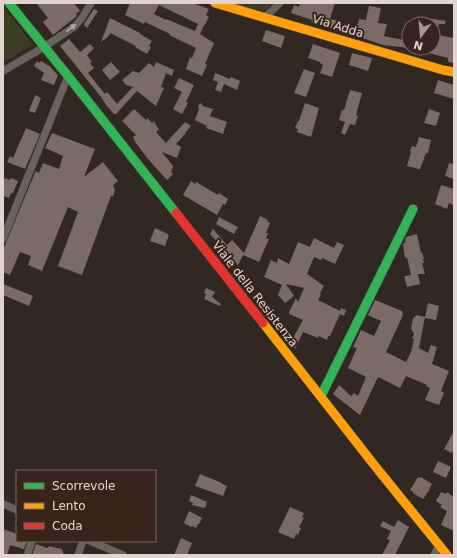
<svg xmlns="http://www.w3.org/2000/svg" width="457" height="558" viewBox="0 0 457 558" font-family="'DejaVu Sans',sans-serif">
  <rect width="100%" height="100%" fill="#312723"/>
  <path fill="#3c3d24" d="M232,3h41l-9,8 -17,-3z
    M3,6l30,39 -29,17 -1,-2z"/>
  <path fill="#7a6b66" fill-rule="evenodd" d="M36,3h38l6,8 -4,3 1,2 -24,19 -10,-13 5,-4z
    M130,3h62l17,6 -3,6 3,2 -4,8h-1l-4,9 14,9 -9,21 2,1 -5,11 -16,-7 4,-12 2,1 4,-10 -27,-13 1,-1 -25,-12 -1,2 -19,-9zM159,5l39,19 -3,7 -29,-12v1l-12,-6z
    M300,3h35l-5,16 12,3 -3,9 -28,-9 1,-2 -21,-7 3,-8 5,2z
    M369,6l12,2 -3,15 9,1 -3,12 25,5v7l-26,-3 -30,-10 2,-11h3l1,-5 7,1z
    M94,9l4,2 -11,17 -3,-3v-1z
    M110,18l30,15v1l12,7 -3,5 2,1 -4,7 -12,-7 1,-1 -26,-13 -1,3 -8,6z
    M427,18l19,3 -1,3h-6l-2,11 17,3v25l-6,-1v-4l-31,-8v-2h16v-24h-7z
    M266,30l19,6 -4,12 -19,-7z
    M69,39l11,13 10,-8 4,4 -7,7 5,7 -2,1 4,5 -6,5 17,21 2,-2 10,12 16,-17 -7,-2 -4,-5 11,-9 6,2 10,-10 5,4 2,-5 18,8 -2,6 -6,-3 -5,14 3,1 -8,18 -19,-15 -21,23h-2l-8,-9 -5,-8 -41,-51z
    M313,44l27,9 -8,24 -12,-4 3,-8 -3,-2v-1l-12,-4z
    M352,53l20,5 -4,13 -19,-6z
    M37,61l2,2 2,-2 10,6v1l7,7 -4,10 -13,-5 3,-7 -10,-7z
    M111,62l9,10 -10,8 -8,-10z
    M304,69l11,4 -9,24 -12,-4z
    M215,73l15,6 1,-2 9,4 -3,9 -13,-6 -3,8 -6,-2 3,-8 -5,-2z
    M179,78l15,7 -8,17 2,1 -6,11 -9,-5 9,-17 -8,-4z
    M438,80l16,5v14l-20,-6z
    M350,90l12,3 -6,22 2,1 -3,9 -5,-1 -5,11 -4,-2 4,-11 -6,-2 3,-10h2z
    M35,95l6,3 -6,15 -6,-2z
    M201,103l2,3 10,3 -3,7 17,6 -4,12 -17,-6 1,-2 -12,-6 4,-11 -1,-3z
    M305,103l14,5 -8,29 -14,-5 1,-3 -3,-1 3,-7h1z
    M134,109l12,11 2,-2 4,5 2,-2 5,9 -3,2 10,11 19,-21 6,4 -6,7h1l-10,11 5,3 -4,11 -15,-6 11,14 -2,6 2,2 -6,6 -19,-21 -13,-17 -2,-5 3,-2 -14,-14z
    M429,109l11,4 -4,13 -12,-3z
    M26,128l14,6 -15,35 -18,-7 3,-6 3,2z
    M52,133l43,16 -11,28 19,-15 15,19 -5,4 2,5 -2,6h-2l-29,79 -24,-9 20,-54 -10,-5 -26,64 -14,-6 3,-9 -11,-4 -10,23 -7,-3v-22l28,-68 5,-11 3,2 4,-10 16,6 4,-13 -18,-8z
    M419,137l12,3 -3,13h-2l-6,16h-2l-11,-3 4,-14 -1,-1 2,-5 4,1z
    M449,163l5,1v15l-9,-3z
    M5,178l5,2 1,-2 7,3 -5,12h-2l-2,5 -6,-2v-12z
    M191,181l4,3 1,-2 22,13 1,-2 9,6 -3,6 -2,-1 -6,11 -34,-20z
    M441,185l13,4v13l-1,3 -4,-2 -2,6 -12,-5z
    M260,216l8,4 -1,1 3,2 -4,10h2l-2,5 3,1 -10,23 -16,-7 -5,10 -9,-9 -3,2 -7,-6 4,-4 -13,-14 3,-5 14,16 5,-5 12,13z
    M219,217l19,10 -4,7 -18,-10z
    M155,228l13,6v1h1l-4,11 -15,-5z
    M417,234l4,19 1,-1 2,7h-1l1,4h-2l3,11h-7l2,10 -13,3 -3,-11 7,-1 -4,-18 -2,1 -2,-14 1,-1 2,-1 -1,-2 1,-3z
    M314,238l20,10 3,-6 7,3 -9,19 -13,-6 -1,2 -7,-3 -7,17 17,12 -4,7 1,1 -3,6 22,11 1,-3 5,2 -2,6 -4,-2 -10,22h-2l-1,4 -8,-4 -1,2 -15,-6 -8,17 -5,-6 13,-23 -14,-6v-2l7,-14 2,4 6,-14 -18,-4 8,12 -9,7 -7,-8 4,-10 -18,-8 7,-17 6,3 1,-5 11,6 9,-22 12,5z
    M3,284l30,12 -4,10 -26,-11z
    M206,288l9,4 -3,5 9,7 -1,2 -16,-7 2,-5 -2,-1z
    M375,300l27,11 1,4 -17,37 20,10 5,-10 3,-13 -2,-1 2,-4 -3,-6 2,-10 4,-3 8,2 -6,31 9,5 3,-8 6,2 -5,17 17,7 -8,20 3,2 -5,12 -14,-5 5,-12 -4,-2 1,-1 -21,-9 -6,12 -22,-11 -18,38 -27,-21 6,-9 12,11 3,-3 4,3 8,-19 -18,-9 9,-20 -4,-1 8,-17 13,6 7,-15 -13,-6z
    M428,303l11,3 -3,14 -11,-2z
    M454,431v18l-2,4 -8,-4z
    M438,461l13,6 -5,11 -13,-6z
    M200,474l22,9v1l5,2 -4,10 -28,-10z
    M418,477l2,1 1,-1 11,7 -3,5h1l-7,10 -10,-6v-1l-3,-2z
    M441,492l5,2 1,-2 7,5v34l-13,-6 6,-14 -7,-4 2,-2 -6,-4z
    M191,495l16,7 -2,6 -13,-3 1,-2 -4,-2z
    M290,507l14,6 -2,4 2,1 -5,9 2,1 -3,7 -2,-1 -2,5 -16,-7z
    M189,511l13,7 -3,6h-1l-2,4 -4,-2 -1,1 -7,-4z
    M398,520l11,7 -14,28h-13l8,-15 -3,-1 4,-8 -11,-5 3,-5 11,6z
    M3,529l14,5v7h10l-3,8 -14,-4 -3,10h-4z
    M181,538l11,5 -5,12h-13z
    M36,544l11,4 3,-2 2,1 10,2 2,6h-32z"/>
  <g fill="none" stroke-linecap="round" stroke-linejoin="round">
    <defs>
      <path id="street" d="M265,17l15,-14
        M3,71l41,-24 30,-20 8,-9 9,-15
        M3,239l65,-163
        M3,504l14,6
        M90,541l33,14
        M27,555l5,-14
        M78,555l5,-14
        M434,555l5,-10"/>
      <path id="fast" d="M9,3l59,73 108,137
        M321,396l92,-187"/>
      <path id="slow" d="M215,3l228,67 11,2
        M263,323l112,143 72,89"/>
      <path id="jam" d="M176,213l87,110"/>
    </defs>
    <use href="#street" stroke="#4c443f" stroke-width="8"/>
    <use href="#fast" stroke="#4c443f" stroke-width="10"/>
    <use href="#slow" stroke="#4c443f" stroke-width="10"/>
    <use href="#jam" stroke="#4c443f" stroke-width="10"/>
    <use href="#street" stroke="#6b6260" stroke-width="7"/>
    <use href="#fast" stroke="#30b455" stroke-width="9"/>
    <use href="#slow" stroke="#ff9f0a" stroke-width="9"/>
    <use href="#jam" stroke="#e5322d" stroke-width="9"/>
  </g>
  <defs><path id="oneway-solid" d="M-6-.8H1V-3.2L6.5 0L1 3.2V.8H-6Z"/></defs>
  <use fill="#b8aca8" href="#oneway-solid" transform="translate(71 28) rotate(-38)"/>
  <g text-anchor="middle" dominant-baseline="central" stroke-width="4" stroke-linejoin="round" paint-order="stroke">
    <g font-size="12" fill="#e1d4cf" stroke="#37241d">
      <text transform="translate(338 26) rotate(17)">Via Adda</text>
      <text transform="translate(255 294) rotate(52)">Viale della Resistenza</text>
    </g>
  </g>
  <rect width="457" height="558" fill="none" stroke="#e1d4cf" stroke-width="8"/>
  <rect x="16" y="470" width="140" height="72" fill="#37241d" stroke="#7b6a64"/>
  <rect x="24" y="483" width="20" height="6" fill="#30b455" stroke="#7b6a64"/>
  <text x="52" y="490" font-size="12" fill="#e1d4cf">Scorrevole</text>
  <rect x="24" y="503" width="20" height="6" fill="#ff9f0a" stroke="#7b6a64"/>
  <text x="52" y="510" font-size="12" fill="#e1d4cf">Lento</text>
  <rect x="24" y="523" width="20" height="6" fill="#e5322d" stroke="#7b6a64"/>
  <text x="52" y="530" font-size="12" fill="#e1d4cf">Coda</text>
  <g transform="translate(421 36) rotate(196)"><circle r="19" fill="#37241d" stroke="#7b6a64"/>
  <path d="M0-3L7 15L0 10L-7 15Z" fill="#a39793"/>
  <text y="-6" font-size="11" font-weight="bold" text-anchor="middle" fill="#e1d4cf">N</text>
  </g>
</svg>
